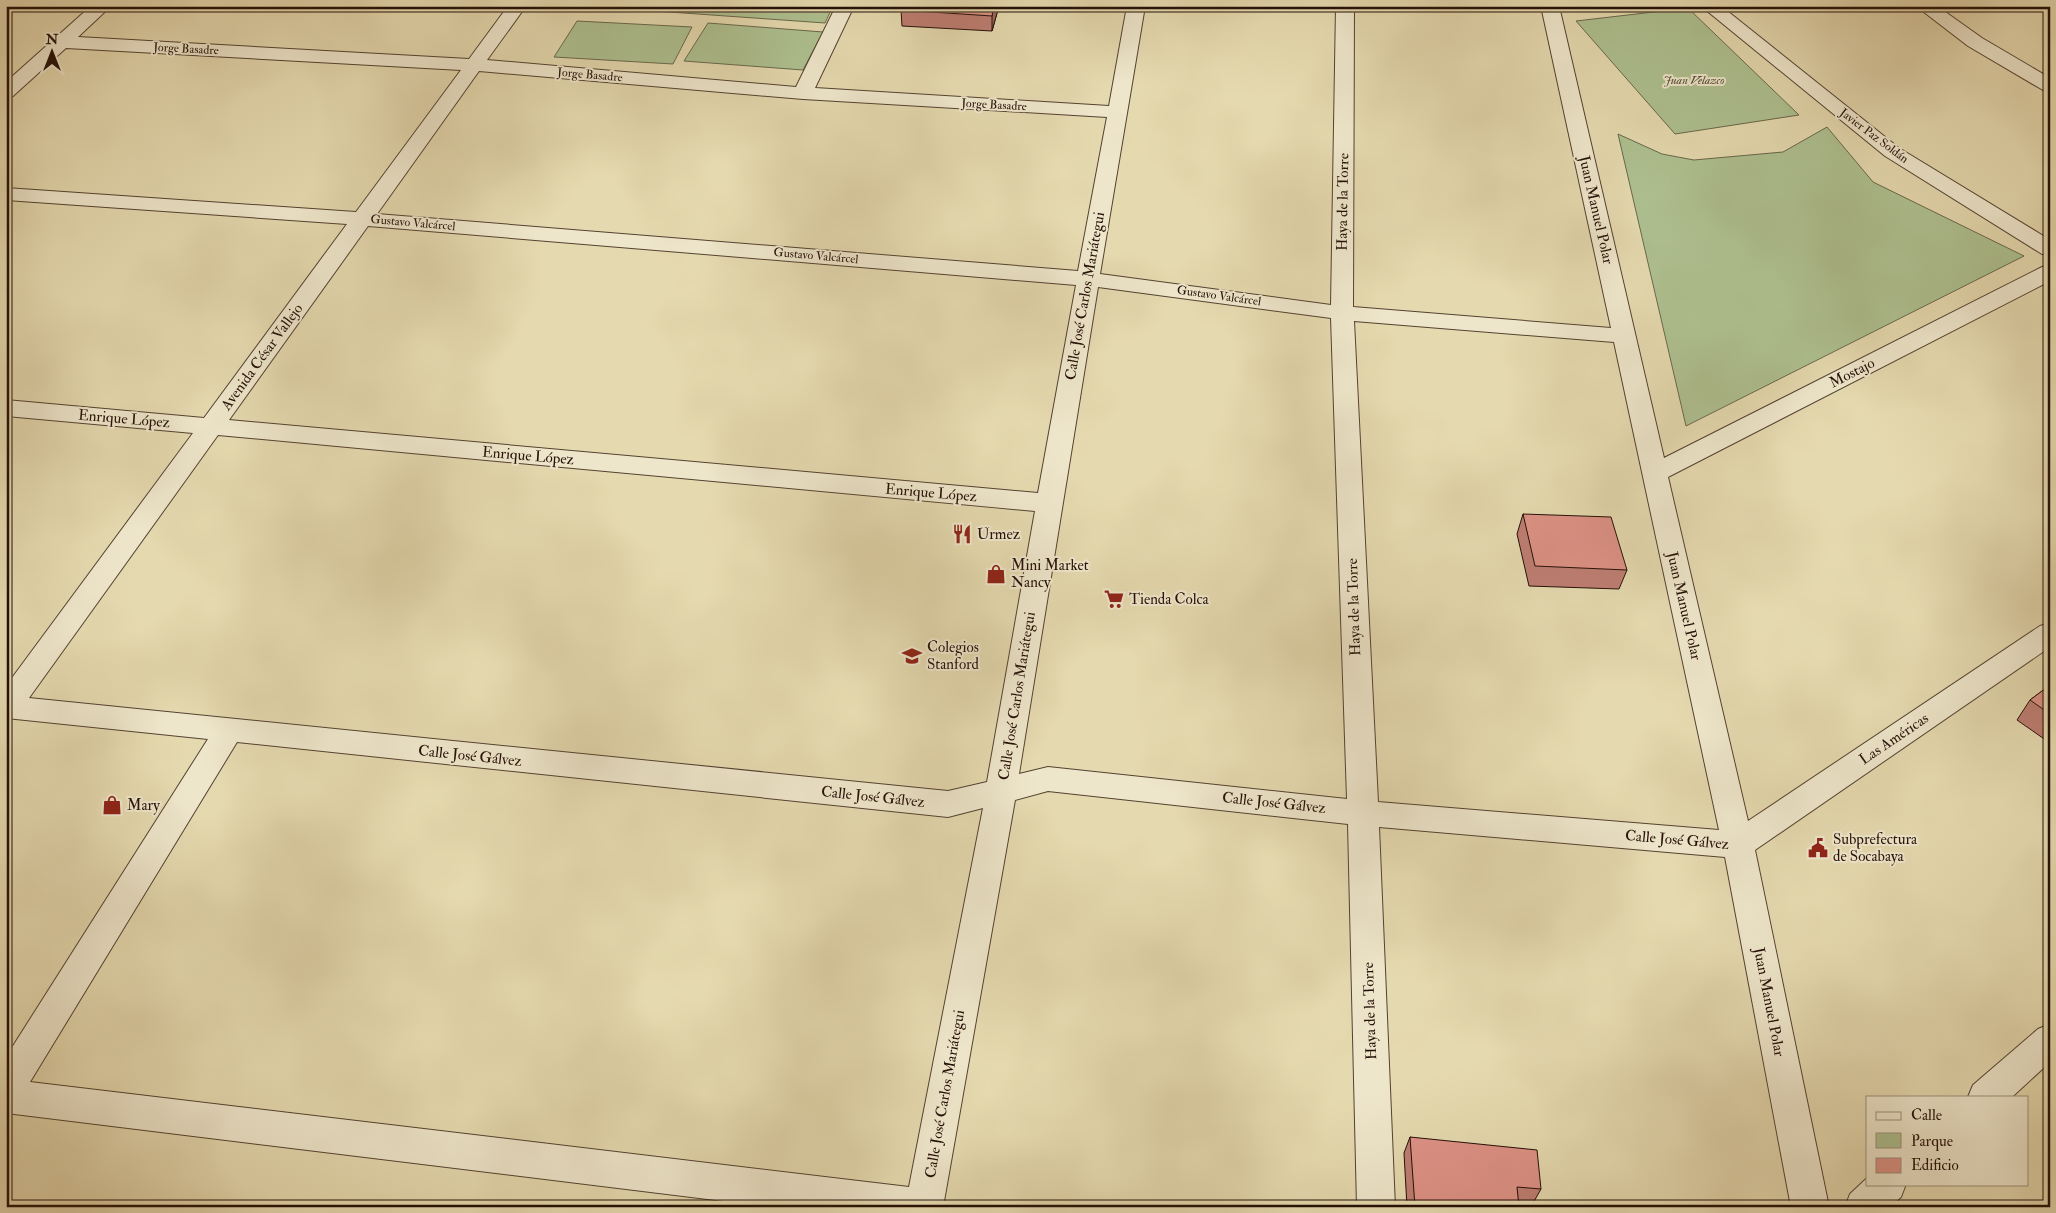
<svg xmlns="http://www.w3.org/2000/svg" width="2056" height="1213" viewBox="0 0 2056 1213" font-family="'IM FELL Double Pica',serif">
  <rect width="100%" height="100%" fill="#e5d9af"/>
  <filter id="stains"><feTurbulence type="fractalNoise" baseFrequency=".004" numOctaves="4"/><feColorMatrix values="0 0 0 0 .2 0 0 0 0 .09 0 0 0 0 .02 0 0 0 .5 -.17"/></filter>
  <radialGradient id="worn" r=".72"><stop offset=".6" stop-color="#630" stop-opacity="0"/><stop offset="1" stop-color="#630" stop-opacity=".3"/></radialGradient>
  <path fill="#aec090" stroke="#69684c" d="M584,6h249l-8,17z
    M1688,8l111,107 -124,19 -99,-113z
    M577,21l115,6 -19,37 -119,-7z
    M708,23l115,9 -20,38 -119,-9z
    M1827,127l46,55 151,74 -338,170 -68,-292 44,20 32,6 89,-8z"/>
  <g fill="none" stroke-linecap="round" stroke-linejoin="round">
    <defs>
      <path id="minor" d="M91,6h20l-33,31 391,22 39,-53h18l-39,54 309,27 40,-81h18l-39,82 294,18 18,-100h18l-45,268 231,31 5,-299h18l-1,301 258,21 -70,-322h18l105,452 378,-191 8,-2v16l-382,196 80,344 292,-195 10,-3v24l-295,203 74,357h-38l-66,-350 -346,-30 16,380h-38l-9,-383 -300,-33 -33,9 -72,407h-171l-766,-94v-56l202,-318 -202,-21v-32l187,-253 -187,-17v-16l198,18 143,-194 -341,-24v-12l350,24 105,-142 -395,-22 -53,48 -7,2v-16zM479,71l324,28 304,18 -29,154 -701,-57zM368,226l708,59 -38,208 -809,-73zM1098,287l233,31 16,481 -299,-32 -29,7zM1354,321l260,21 105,488 -341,-28zM218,435l817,76 -48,271 -39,9 -919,-93zM237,742l711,75 35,-9 -74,379 -879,-105z
        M1701,6h20l178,142 151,92v15l-8,-1 -157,-98z
        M1916,6h21l45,32 68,40v14l-7,-2 -75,-44z
        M2050,1024v38l-38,35h-44l5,-12 65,-56z
        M1867,1178v6h39l-5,13 -11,10h-45l5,-13z"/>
    </defs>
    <use href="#minor" stroke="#544231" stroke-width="2"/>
    <use href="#minor" fill="#eee6cb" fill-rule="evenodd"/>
  </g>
  <path fill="#be7e73" stroke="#241007" d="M999,6l-7,25 -90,-5 -1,-16z
    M1057,6h52l-1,3z
    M1523,514l104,56 -8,19 -90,-3 -12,-52z
    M2050,685v58l-33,-23 13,-20z
    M1410,1137l131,52 -9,16 -14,-1 1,3h-112l-3,-54z"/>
  <path fill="#9b665e" stroke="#241007" d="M994,6h5l-7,25v-15z"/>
  <path fill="#dd9286" stroke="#241007" d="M902,6h92l-2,10 -91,-6z
    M1523,514l88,3 16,53 -92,-4z
    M2050,685v29l-20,-14z
    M1410,1137l127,13 4,39 -24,-2 2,20h-104z"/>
  <defs>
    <symbol id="restaurant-bare" viewBox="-9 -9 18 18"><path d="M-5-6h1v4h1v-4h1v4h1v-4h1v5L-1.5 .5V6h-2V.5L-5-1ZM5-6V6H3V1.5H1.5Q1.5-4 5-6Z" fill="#8f2418" stroke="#eee6cb" stroke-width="2.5" paint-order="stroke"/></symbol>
    <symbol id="shop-bare" viewBox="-9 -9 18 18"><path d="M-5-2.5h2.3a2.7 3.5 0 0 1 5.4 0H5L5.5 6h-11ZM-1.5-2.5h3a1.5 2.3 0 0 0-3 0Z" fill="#8f2418" stroke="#eee6cb" stroke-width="2.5" paint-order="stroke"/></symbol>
    <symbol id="supermarket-bare" viewBox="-9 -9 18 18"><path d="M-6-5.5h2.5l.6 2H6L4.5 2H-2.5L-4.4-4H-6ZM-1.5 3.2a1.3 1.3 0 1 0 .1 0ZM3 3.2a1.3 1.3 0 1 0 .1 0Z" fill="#8f2418" stroke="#eee6cb" stroke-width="2.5" paint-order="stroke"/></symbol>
    <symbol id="school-bare" viewBox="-9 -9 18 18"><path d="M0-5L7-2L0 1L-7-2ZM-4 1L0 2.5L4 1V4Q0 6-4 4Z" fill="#8f2418" stroke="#eee6cb" stroke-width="2.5" paint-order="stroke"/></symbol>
    <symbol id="civic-bare" viewBox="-9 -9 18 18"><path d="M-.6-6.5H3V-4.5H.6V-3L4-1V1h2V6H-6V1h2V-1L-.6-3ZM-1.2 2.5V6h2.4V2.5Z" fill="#8f2418" stroke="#eee6cb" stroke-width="2.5" paint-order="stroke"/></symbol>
  </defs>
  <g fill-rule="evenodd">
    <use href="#restaurant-bare" x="948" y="520" width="28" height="28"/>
    <use href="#shop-bare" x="982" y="560" width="28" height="28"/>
    <use href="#supermarket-bare" x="1100" y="585" width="28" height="28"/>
    <use href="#school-bare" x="898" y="642" width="28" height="28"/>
    <use href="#shop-bare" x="98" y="791" width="28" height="28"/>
    <use href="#civic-bare" x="1804" y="834" width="28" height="28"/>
  </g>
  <g text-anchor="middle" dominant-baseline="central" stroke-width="4" stroke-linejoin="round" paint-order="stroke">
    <g font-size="12" fill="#241007" stroke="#eee6cb">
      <text transform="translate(186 49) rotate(3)">Jorge Basadre</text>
      <text transform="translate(590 75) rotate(5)">Jorge Basadre</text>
      <text transform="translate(994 105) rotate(3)">Jorge Basadre</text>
      <text transform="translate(1874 136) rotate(37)">Javier Paz Soldán</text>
      <text transform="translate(413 223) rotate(5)">Gustavo Valcárcel</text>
      <text transform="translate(816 256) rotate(5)">Gustavo Valcárcel</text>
      <text transform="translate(1219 296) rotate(8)">Gustavo Valcárcel</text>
    </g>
    <g font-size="12" font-style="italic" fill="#544e37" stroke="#eee6cb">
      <text x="1694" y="80">Juan Velazco</text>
    </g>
    <g font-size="15" fill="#241007" stroke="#eee6cb">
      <text transform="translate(1343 202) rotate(-89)">Haya de la Torre</text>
      <text transform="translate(1596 210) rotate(77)">Juan Manuel Polar</text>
      <text transform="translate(1085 296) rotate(-80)">Calle José Carlos Mariátegui</text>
      <text transform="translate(262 357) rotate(-54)">Avenida César Vallejo</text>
      <text transform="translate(1852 373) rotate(-27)">Mostajo</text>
      <text transform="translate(124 419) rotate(5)">Enrique López</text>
      <text transform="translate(528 456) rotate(5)">Enrique López</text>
      <text transform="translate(931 493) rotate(5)">Enrique López</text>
      <text transform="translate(1684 606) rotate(77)">Juan Manuel Polar</text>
      <text transform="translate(1354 607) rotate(-92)">Haya de la Torre</text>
      <text transform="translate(1017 696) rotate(-81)">Calle José Carlos Mariátegui</text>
      <text transform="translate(1894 739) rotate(-34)">Las Américas</text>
      <text transform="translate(470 756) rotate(6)">Calle José Gálvez</text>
      <text transform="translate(873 797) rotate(6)">Calle José Gálvez</text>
      <text transform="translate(1274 803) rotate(6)">Calle José Gálvez</text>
      <text transform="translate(1677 840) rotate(5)">Calle José Gálvez</text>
      <text transform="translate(1769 1002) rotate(79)">Juan Manuel Polar</text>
      <text transform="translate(1370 1011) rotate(-92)">Haya de la Torre</text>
      <text transform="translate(945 1094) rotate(-80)">Calle José Carlos Mariátegui</text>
    </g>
    <g font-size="15" fill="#241007" stroke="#eee6cb" text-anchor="start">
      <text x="977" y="534">Urmez</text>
      <text x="1011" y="565">Mini Market<tspan x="1011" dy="17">Nancy</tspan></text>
      <text x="1129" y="599">Tienda Colca</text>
      <text x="927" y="647">Colegios<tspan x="927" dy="17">Stanford</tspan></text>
      <text x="127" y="805">Mary</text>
      <text x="1833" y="839">Subprefectura<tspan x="1833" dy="17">de Socabaya</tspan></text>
    </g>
  </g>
  <rect width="2056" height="1213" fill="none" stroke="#e5d9af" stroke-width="25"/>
  <rect x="8" y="8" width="2041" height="1198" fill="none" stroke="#241007" stroke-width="2.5"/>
  <rect x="12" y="12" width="2031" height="1188" fill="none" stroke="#241007"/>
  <rect x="1866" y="1096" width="162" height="90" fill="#eee6cb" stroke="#9d907d"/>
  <rect x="1876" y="1112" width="25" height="8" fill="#eee6cb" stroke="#9d907d"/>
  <text x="1911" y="1120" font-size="15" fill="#241007">Calle</text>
  <rect x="1876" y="1133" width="25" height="15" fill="#aec090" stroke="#9d907d"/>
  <text x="1911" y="1146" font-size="15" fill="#241007">Parque</text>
  <rect x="1876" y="1158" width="25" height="15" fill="#dd9286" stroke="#9d907d"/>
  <text x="1911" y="1170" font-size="15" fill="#241007">Edificio</text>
  <g transform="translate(52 52)" stroke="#eee6cb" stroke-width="4" paint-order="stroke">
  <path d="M0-4L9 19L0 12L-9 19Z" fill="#241007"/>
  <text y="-8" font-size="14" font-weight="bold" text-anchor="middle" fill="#241007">N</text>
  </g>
  <rect width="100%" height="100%" filter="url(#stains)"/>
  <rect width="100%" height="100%" fill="url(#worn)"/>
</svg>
